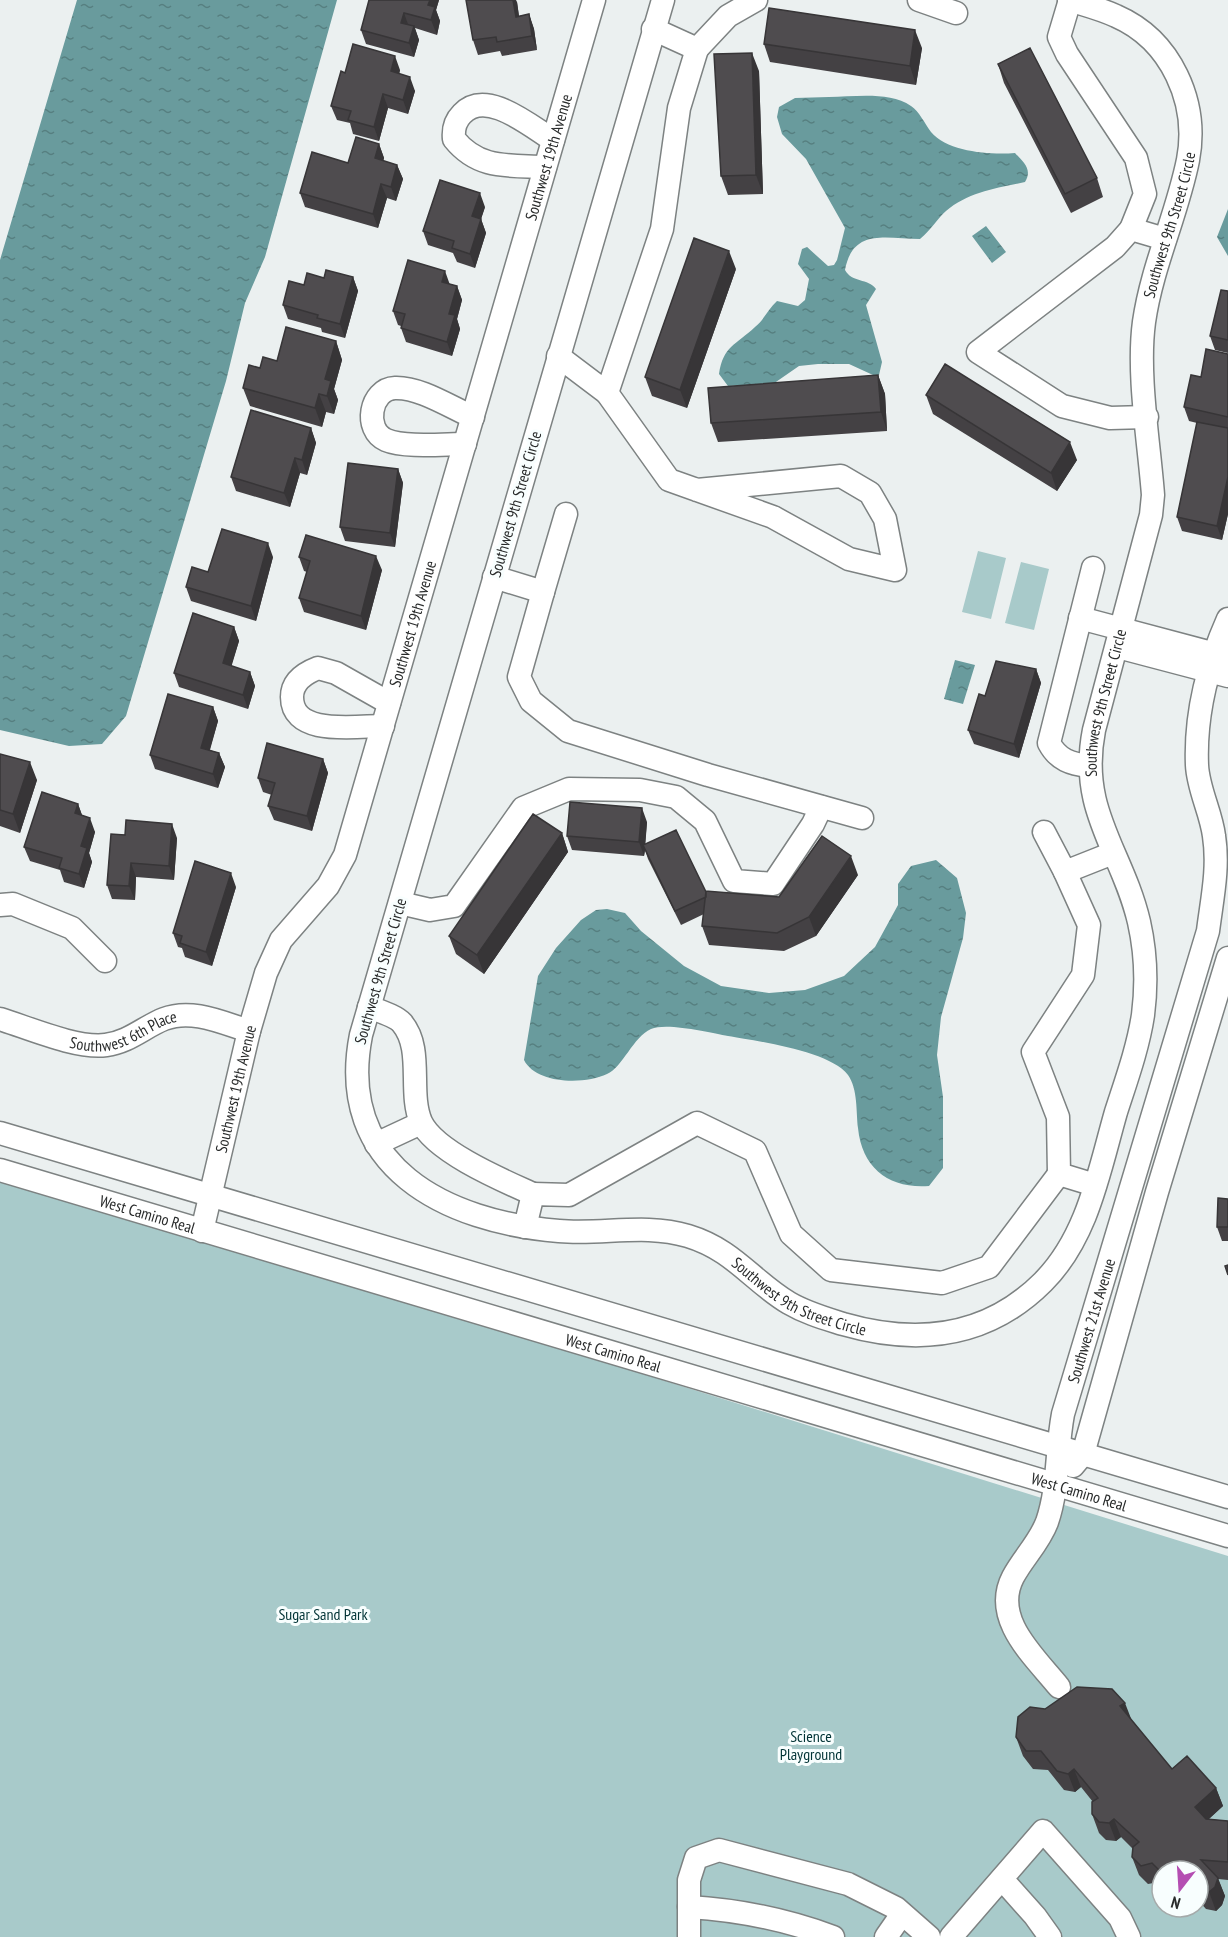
<svg xmlns="http://www.w3.org/2000/svg" width="1228" height="1937" viewBox="0 0 1228 1937" font-family="'PT Sans Narrow',sans-serif">
  <defs>
    <pattern id="water-ripples" width="26" height="14" patternUnits="userSpaceOnUse" patternTransform="scale(1.5)"><rect width="26" height="14" fill="#699b9d"/><path d="M2 4q2-2 4 0t4 0M15 11q2-2 4 0t4 0" fill="none" stroke="#567f80"/></pattern>
  </defs>
  <rect width="100%" height="100%" fill="#ebf0f0"/>
  <path fill="#a8caca" fill-rule="evenodd" d="M978,551l28,7 -15,61 -29,-7z
    M1021,562l28,7 -15,61 -29,-7z
    M0,1174l1228,382v381h-1228zM1162,1871h36v36h-36z"/>
  <path fill="url(#water-ripples)" d="M77,0h260l-72,257 -20,46 -19,78 -100,335 -24,28 -33,2 -69,-16v-470z
    M829,97c25,0 60,-6 82,9 8,5 14,18 20,26 17,20 59,23 84,21 8,9 18,16 10,29 -28,6 -57,10 -79,29 -8,7 -15,19 -26,28 -33,0 -67,-12 -75,31 7,13 23,8 31,19l-10,16 16,57 -3,13h-6l-24,-11h-31l-19,2 -26,18 -45,2 -9,-12c4,-28 17,-29 36,-47 9,-7 13,-18 22,-26l21,5 7,-6 4,-21 -11,-15 4,-15 5,-2 21,19 6,-1 3,-5 8,-32 -39,-69 -24,-25 -5,-17 2,-10 16,-9z
    M1228,209v47l-11,-19z
    M986,226l20,26 -14,11 -20,-27z
    M955,660l20,5 -12,39 -19,-5z
    M936,860l21,18 9,35 -3,25 -22,79 -4,38 6,42v71l-14,18c-39,3 -67,-17 -71,-58 -2,-16 0,-39 -10,-53 -18,-24 -91,-34 -120,-39 -17,-3 -61,-14 -77,-7 -18,8 -28,38 -44,45 -23,11 -71,10 -83,-14l14,-84 18,-28 25,-28 15,-10 11,-1 18,4 16,18 43,35 37,20 48,7 36,-3 39,-14 31,-29 23,-42v-21l13,-18z"/>
  <g fill="none" stroke-linecap="round" stroke-linejoin="round">
    <defs>
      <g id="minor">
        <path id="s1" d="M663,0l-302,1035c-26,132 85,187 198,196 44,4 86,-8 129,5 46,14 64,45 101,67 17,10 35,15 54,21 73,21 143,15 200,-42 45,-45 56,-111 73,-170 10,-31 22,-64 27,-97 4,-31 3,-62 -4,-93 -17,-72 -61,-111 -45,-192l57,-215 2,-20c-4,-53 -16,-121 -9,-173 8,-56 33,-107 44,-162 11,-58 -17,-120 -72,-144 -15,-7 -31,-11 -47,-16"/>
        <path d="M919,0l37,13"/>
        <path d="M1070,0l-11,37 8,17 69,104 9,36 -14,35"/>
        <path d="M653,29l44,20 31,-33 28,-16"/>
        <path d="M545,167c-36,-2 -66,3 -91,-28 -1,-10 1,-18 8,-25 24,-26 68,12 91,26"/>
        <path d="M558,356l49,37 55,-164 17,-121 18,-59"/>
        <path d="M607,393l62,87 104,37 76,42 46,11 -10,-51 -15,-26 -29,-17 -144,14"/>
        <path d="M1147,417l-37,1 -48,-12 -84,-54 137,-105 16,-18 34,10"/>
        <path d="M465,444c-21,0 -60,4 -79,-4 -23,-10 -16,-51 9,-52 25,-1 55,19 78,29"/>
        <path d="M494,577l49,15 23,-78"/>
        <path d="M543,592l-24,85 12,24 37,30 140,44 154,43"/>
        <path d="M1080,618l147,39"/>
        <path d="M1118,647l110,29"/>
        <path d="M383,726c-27,0 -91,11 -91,-29 0,-16 13,-24 26,-29l18,5 53,30"/>
        <path d="M1089,766c-18,-2 -31,-6 -40,-23l44,-175"/>
        <path d="M1044,832l21,40 48,-19"/>
        <path d="M1065,872l24,53 -6,50 -50,77 25,65 1,57 36,11"/>
        <path d="M400,903l30,7 24,-4 69,-98 46,-19 71,1 36,7 29,24 29,60 39,3 40,-60 8,-17"/>
        <path d="M0,905l13,-1 59,24 33,33"/>
        <path d="M369,1007c10,4 27,9 33,16 22,26 6,69 19,99 14,30 83,59 112,72"/>
        <path id="s2" d="M0,1019c29,9 77,30 106,26 23,-3 38,-18 58,-26 28,-11 59,4 85,12"/>
        <path d="M0,1133l1228,364"/>
        <path d="M376,1144l45,-21"/>
        <path id="s3" d="M0,1170l1228,366"/>
        <path d="M525,1227l8,-33 36,1 128,-72 58,28 36,83 40,36 111,13 47,-16 70,-93"/>
        <path id="s4" d="M202,1231l47,-200 17,-58 15,-33 47,-54 17,-31 249,-855"/>
        <path d="M1073,1466l10,-12 74,-262 71,-234"/>
        <path id="s5" d="M1059,1687c-24,-30 -68,-68 -46,-110 10,-19 26,-34 34,-55 12,-35 9,-71 16,-108l145,-483c4,-32 11,-63 6,-95 -3,-24 -16,-47 -17,-71 -2,-50 11,-101 31,-146"/>
        <path d="M1002,1879l33,37 15,21"/>
        <path d="M689,1907c50,3 96,12 144,30"/>
        <path d="M689,1937v-57l7,-22 23,-8 129,34 48,24 33,29"/>
        <path d="M886,1937l16,-23"/>
        <path d="M951,1937l92,-106 77,87 9,19"/>
      </g>
    </defs>
    <use href="#minor" stroke="#7d8282" stroke-width="25"/>
    <use href="#minor" stroke="#fff" stroke-width="22"/>
  </g>
  <path fill="#444144" d="M369,0h70l-3,10 4,11 -3,14 -22,-7 4,12 -5,17 -48,-13 -5,-14z
    M517,2l2,14 10,-2 5,15 3,21 -35,6 -2,-5 -22,4 -5,-15z
    M764,44l158,4 -6,37 -146,-23z
    M998,64l99,114 6,19 -32,16 -67,-130z
    M400,70l-1,4 16,17 -7,23 -20,-6 -9,33 -26,-7 -3,-11 -13,-3 -6,-14 14,-33z
    M759,71l4,123 -35,1 -7,-19z
    M379,144l5,14 -1,3 14,4 6,14 -7,22 -9,-3 -9,30 -73,-21 -5,-14z
    M485,207l-4,12 5,14 -11,35 -18,-6 -4,-9 -25,-8 -5,-14z
    M736,269l-49,139 -35,-12 -7,-19z
    M353,277l5,14 -13,47 -23,-6 -1,-4 -33,-9 -5,-14 21,-20 20,-7z
    M450,284l7,2 5,14 -5,19 3,10 -8,27 -46,-14 -5,-14v-2l-3,-1 -5,-14z
    M1228,291v62l-13,-3 -5,-14z
    M336,341l6,19 -8,29 4,11 -4,14 -8,-2 -4,15 -72,-21 -7,-18 17,-20z
    M1228,354v160l-6,26 -40,-9 -5,-14 20,-94 -8,-2 -5,-14 17,-30z
    M878,375l7,19 2,37 -169,11 -7,-19z
    M926,395l151,65 -20,31 -124,-77z
    M311,428l5,15 -9,32 -7,-2 -10,34 -54,-16 -5,-14z
    M398,469l5,14 -8,64 -50,-6 -5,-14z
    M273,557l-17,64 -65,-20 -5,-14 22,-15z
    M299,557l83,13 -16,60 -62,-18 -5,-14 8,-26 -3,-1z
    M234,627l5,14 -8,25 19,6 5,14 -7,23 -69,-22 -5,-14z
    M1036,669l5,14 -22,75 -45,-14 -6,-14 17,-34z
    M213,707l5,14 -8,29 9,3 6,14 -7,21 -63,-19 -5,-14z
    M0,754l37,26 -17,53 -20,-7z
    M323,759l5,14 -16,58 -38,-11 -6,-14 4,-11 -9,-3 -5,-14z
    M78,804l4,11 13,17 -6,21 3,9 -8,26 -20,-6 -4,-12 -30,-9 -6,-14z
    M647,822l-2,22 61,48 73,5 79,-22 -42,61 -32,15 -75,-6 -7,-19 2,-12 -23,11 -33,-66 -3,-9 -1,6 -72,-6 -5,-14z
    M562,833l6,19 -84,122 -28,-20 -7,-18z
    M111,834l66,4 -3,42 -38,-3 -1,23 -23,-1 -5,-14z
    M236,887l-24,79 -27,-9 -3,-9 -4,-1 -5,-14z
    M1228,1199v42h-6l-5,-14z
    M1131,1720l41,49 44,19 7,18 -14,13 19,2v59l-10,-1 7,17 -3,9 -6,6 -10,-2 -8,-9v-29h-36v14l-3,-3 -11,2 -9,-9 -7,-18 1,-8 -12,-12 -5,4 -10,-1 -7,-7 -7,-19 1,-12 -12,-15 -6,5 -11,-2 -16,-20 -15,-1 -10,-13 -7,-19z"/>
  <path fill="#373537" d="M430,0h9l-3,10 4,11 -3,14 -6,-15 -3,-15z
    M513,0h3l1,2 4,29 -5,-14z
    M404,13l5,14 -8,-4z
    M529,14l5,15 3,21 -5,-14z
    M414,26l5,14 -5,17 -5,-14z
    M915,30l7,18 -6,37 -6,-19z
    M752,53l7,18 4,123 -7,-19z
    M395,56l5,14 -4,16 -5,-15z
    M410,77l5,14 -7,23 -5,-14z
    M383,94l5,14 -9,33 -5,-14z
    M379,144l5,14 -4,14 -5,-14z
    M397,165l6,14 -7,22 -5,-14z
    M381,184l6,14 -9,30 -5,-14z
    M480,193l5,14 -4,12 5,14 -11,35 -5,-14 2,-38z
    M729,251l7,18 -49,139 -7,-18z
    M445,271l5,14 -8,-3z
    M353,277l5,14 -13,47 -5,-14z
    M457,286l5,14 -5,19 3,10 -8,27 -5,-14 2,-28z
    M336,341l6,19 -8,29 4,11 -4,14 -7,-18 -2,-17z
    M878,375l7,19 2,37 -6,-19z
    M319,394l7,18 -4,15 -7,-19z
    M311,428l5,15 -9,32 -5,-15z
    M1070,442l7,18 -20,31 -6,-18z
    M295,458l5,15 -10,34 -6,-14z
    M398,469l5,14 -8,64 -5,-14z
    M1228,477v37l-6,26 -5,-14z
    M268,543l5,14 -17,64 -5,-15z
    M376,556l6,14 -16,60 -5,-14z
    M234,627l5,14 -11,37 -5,-15z
    M1036,669l5,14 -22,75 -5,-14z
    M250,672l5,14 -7,23 -5,-14z
    M213,707l5,14 -12,41 -5,-14z
    M219,753l6,14 -7,21 -5,-14z
    M323,759l5,14 -16,58 -5,-15z
    M30,762l7,18 -17,53 -7,-19z
    M78,804l5,14 -8,-5z
    M642,808l5,14 -2,27 -2,-4 2,5 -1,6 -5,-14z
    M90,818l5,14 -6,21 3,9 -8,26 -5,-14 2,-28z
    M172,824l5,14 -3,42 -5,-14z
    M562,833l6,19 -84,122 -7,-19z
    M851,856l7,19 -42,61 -7,-19z
    M131,863l5,14 -1,23 -6,-14z
    M231,873l5,14 -24,79 -6,-14z
    M1125,1703l7,18 -12,-15z
    M1074,1769l7,18 -6,5 -7,-18z
    M1216,1788l7,18 -21,19 -7,-18z
    M1114,1819l7,18 -5,4 -7,-18z
    M1179,1867l2,4h-8z
    M1218,1878l7,18 -3,9 -6,6 -7,-19z"/>
  <path fill="#4f4c4f" stroke="#373537" stroke-width="1.5" d="M369,0h61l-2,5 7,2 -4,13 -27,-7 -3,10 13,3 -5,17 -48,-13z
    M466,0h47l3,17 13,-3 3,22 -35,6 -1,-5 -23,3z
    M769,8l146,22 -5,36 -146,-22z
    M353,44l42,12 -4,15 19,6 -7,23 -20,-6 -9,33 -26,-7 3,-9 -20,-5 10,-35 4,2z
    M1030,48l67,130 -32,16 -67,-130z
    M752,53l4,122 -35,1 -7,-122z
    M356,137l23,7 -4,14 22,7 -6,22 -10,-3 -8,30 -73,-21 12,-41 36,11z
    M440,180l40,13 -8,23 9,3 -11,35 -18,-6 2,-7 -31,-10z
    M694,238l35,13 -49,139 -35,-13z
    M408,260l37,11 -3,11 15,4 -8,28 6,1 -8,27 -46,-14 4,-14 -12,-3z
    M326,270l27,7 -13,47 -23,-6 1,-3 -35,-10 6,-24 15,4 3,-12 17,5z
    M1221,290l7,1v49l-18,-4z
    M286,327l50,14 -11,38 6,2 -4,15 -8,-2 -4,14 -72,-20 6,-23 11,3 3,-11 14,4z
    M1206,349l22,5v63l-44,-10 7,-32 10,2z
    M945,364l125,78 -19,31 -125,-78z
    M878,375l3,37 -170,11 -3,-35z
    M251,410l60,18 -9,32 -7,-2 -11,35 -53,-16z
    M1197,422l31,6v49l-11,49 -40,-9z
    M348,463l50,6 -8,64 -50,-6z
    M222,529l46,14 -17,63 -65,-19 6,-20 16,5z
    M306,535l70,21 -15,60 -62,-18 11,-37 -11,-4z
    M193,613l41,14 -11,36 27,9 -7,23 -69,-22z
    M996,661l40,8 -22,75 -46,-14 11,-36 6,2z
    M168,694l45,13 -12,41 18,5 -6,21 -63,-19z
    M267,743l56,16 -16,57 -39,-10 7,-23 -17,-5z
    M0,754l30,8 -17,52 -13,-4z
    M42,792l36,12 -3,9 15,5 -9,28 6,2 -8,26 -20,-6 3,-10 -38,-11z
    M570,802l72,6 -3,34 -72,-6z
    M533,814l29,19 -85,122 -28,-19z
    M126,820l46,4 -3,42 -38,-3 -2,23 -22,-1 4,-51 14,1z
    M676,830l30,62v5l-31,14 -32,-66z
    M822,836l29,20 -42,61 -32,16 -75,-7 4,-35 73,6z
    M195,861l36,12 -25,79 -26,-9 2,-7 -9,-3z
    M1218,1198l10,1v28h-11z
    M1228,1265v10l-3,-9z
    M1077,1687l35,2 13,14 -5,3 52,63 15,-13 29,32 -21,19 11,12 22,2v41l-27,-2 17,18 -3,9 -6,5 -10,-2 -1,-1v-18h-15l-4,-4 -6,4h-11v2l-10,-10 -11,3 -9,-9 1,-10 6,-5 -25,-23 -5,4 -10,-1 -7,-8v-12l6,-4 -24,-29 -6,5 -11,-3 -16,-20h-15l-10,-14 2,-20 12,-10 15,2z"/>
  <g text-anchor="middle" dominant-baseline="central" stroke-width="6" stroke-linejoin="round" paint-order="stroke">
    <g font-size="16" fill="#292b2b" stroke="#f8fefe">
      <text stroke="none"><textPath href="#s4" startOffset="1136">Southwest 19th Avenue</textPath></text>
      <text stroke="none"><textPath href="#s1" startOffset="3024">Southwest 9th Street Circle</textPath></text>
      <text transform="translate(515 504) rotate(-74)">Southwest 9th Street Circle</text>
      <text stroke="none"><textPath href="#s4" startOffset="650">Southwest 19th Avenue</textPath></text>
      <text stroke="none"><textPath href="#s1" startOffset="2536">Southwest 9th Street Circle</textPath></text>
      <text transform="translate(380 971) rotate(-74)">Southwest 9th Street Circle</text>
      <text stroke="none"><textPath href="#s2" startOffset="130">Southwest 6th Place</textPath></text>
      <text stroke="none"><textPath href="#s4" startOffset="146">Southwest 19th Avenue</textPath></text>
      <text stroke="none"><textPath href="#s3" startOffset="154">West Camino Real</textPath></text>
      <text stroke="none"><textPath href="#s1" startOffset="1658">Southwest 9th Street Circle</textPath></text>
      <text stroke="none"><textPath href="#s5" startOffset="399">Southwest 21st Avenue</textPath></text>
      <text stroke="none"><textPath href="#s3" startOffset="640">West Camino Real</textPath></text>
      <text stroke="none"><textPath href="#s3" startOffset="1126">West Camino Real</textPath></text>
    </g>
    <g font-size="16" fill="#003335" stroke="#f8fefe">
      <text x="323" y="1614">Sugar Sand Park</text>
      <text x="811" y="1736">Science<tspan x="811" dy="18">Playground</tspan></text>
    </g>
  </g>
  <g transform="translate(1180 1889) rotate(197)"><circle r="28" fill="#f8fefe" stroke="#a5aaaa" stroke-width="1.5"/>
  <path d="M0-4.5L10 22L0 15L-10 22Z" fill="#b44eb2"/>
  <text y="-9" font-size="16" font-weight="bold" text-anchor="middle" fill="#292b2b">N</text>
  </g>
</svg>
